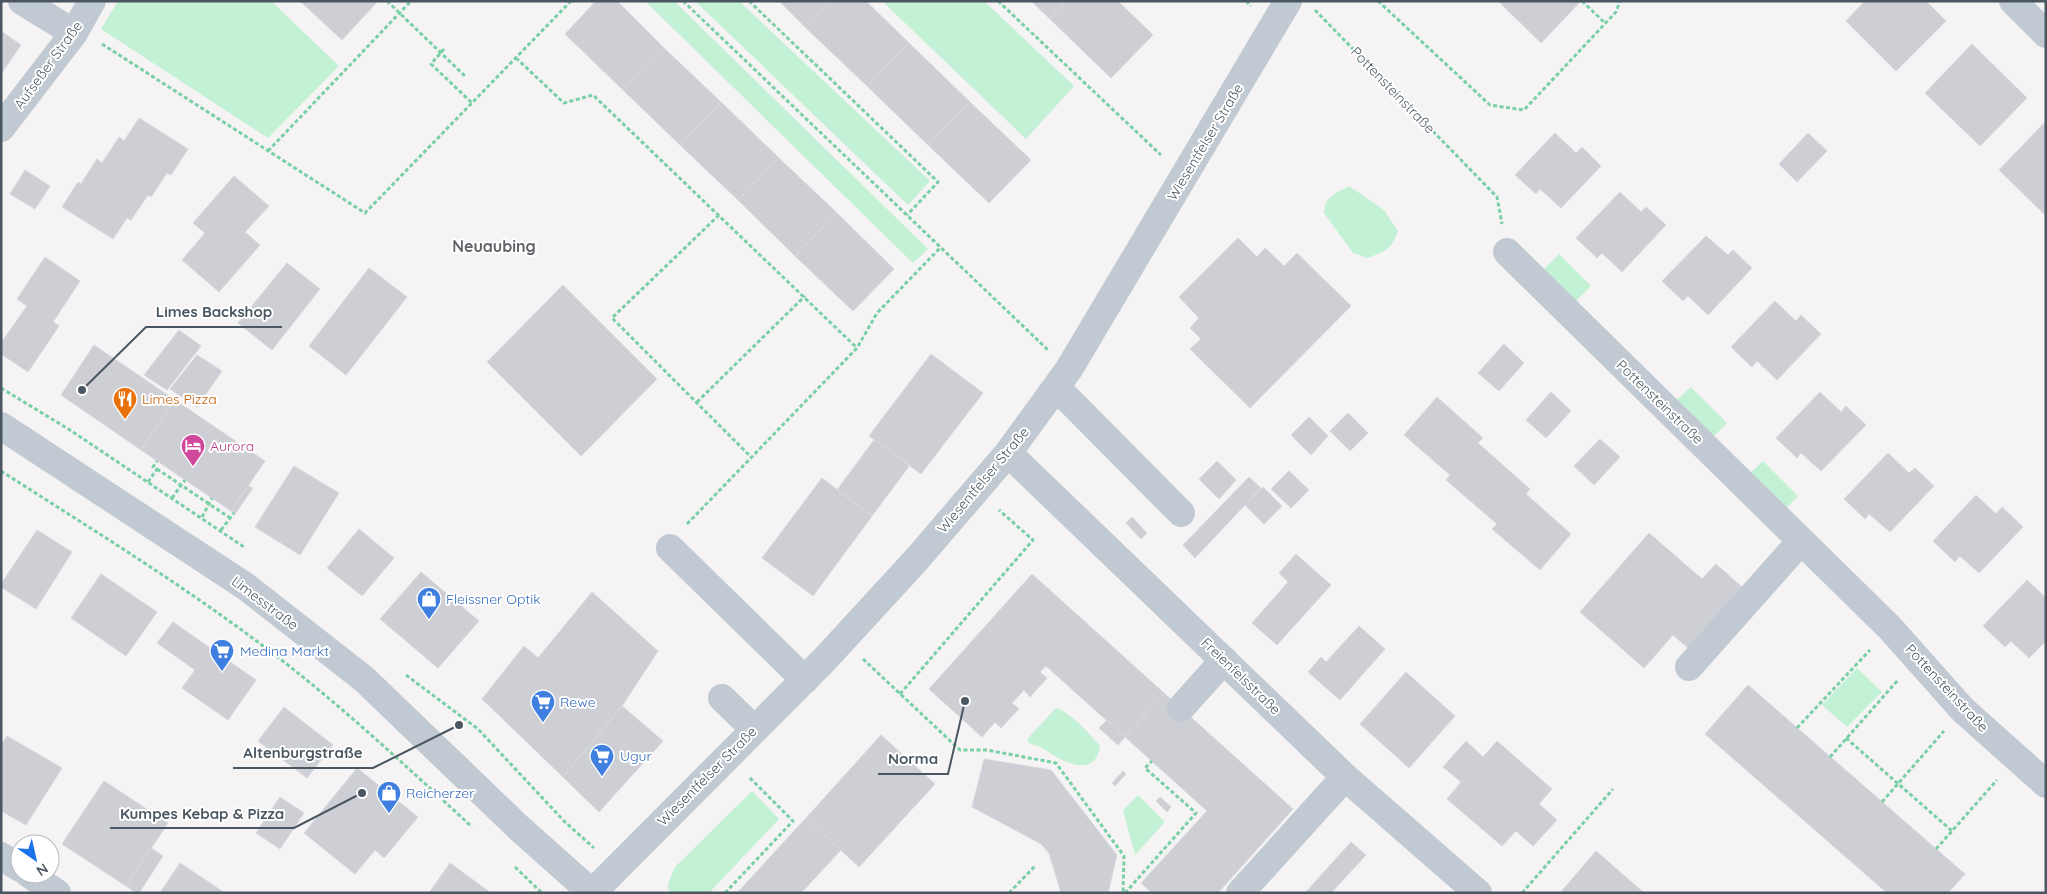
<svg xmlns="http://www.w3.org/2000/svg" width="2047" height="894" viewBox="0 0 2047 894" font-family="Quicksand,sans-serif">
  <rect width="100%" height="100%" fill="#f5f3f3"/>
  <path fill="#c3f1d5" d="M118,1h153l68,65 -71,72 -167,-109z
    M645,1h29l254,248 -15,14z
    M695,1h44l191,180 -22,24z
    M882,1h102l90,85 -48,53z
    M1349,186l35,24 14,21c-7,19 -12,20 -31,27l-14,-5 -29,-40c1,-17 12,-20 25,-27z
    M1559,254l32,32 -19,19 -33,-31z
    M1691,387l36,36 -14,14 -41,-33z
    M1763,461l35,35 -21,21 -36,-35z
    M1857,668l25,24 -35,35 -25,-22z
    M1056,708c13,3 35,27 44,38 -5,34 -39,15 -56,3 -5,-4 -12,-3 -17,-8l2,-4z
    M752,791l27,28 -70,74h-40l-1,-9 7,-17z
    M1138,795l27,27 -30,33 -12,-45z"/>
  <path fill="#cdcfd5" stroke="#d7d9de" d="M300,1h78l-36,39z
    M596,1h21l46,46 -41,42 -57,-55z
    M779,1h53l-26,27z
    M832,1h34l43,42 -42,43 -61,-58z
    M1031,1h35l-16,18z
    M1066,1h52l35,34 -42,43 -61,-59z
    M1498,1h83l-40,42z
    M1865,1h61l20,20 -50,50 -50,-50z
    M1,31l20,14 -20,29z
    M909,43l61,59 -42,43 -61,-59z
    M1972,44l55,54 -47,48 -55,-53z
    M663,47l58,55 -41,43 -58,-56z
    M721,102l58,56 -41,42 -58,-55z
    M970,102l61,58 -42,43 -61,-58z
    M139,118l49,31 -17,26 -4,-2 -16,24 -3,-2 -17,25 -4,-2 -14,21 -51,-32 16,-25 3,2 16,-25 5,4 17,-26 5,4z
    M2046,121v95l-47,-46z
    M1555,133l21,20 6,-6 19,19 -40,42 -21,-19 -4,5 -21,-19z
    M1808,133l19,18 -30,31 -18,-18z
    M779,158l58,55 -42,43 -57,-56z
    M25,170l25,16 -15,23 -25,-15z
    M234,176l35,30 -24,26 15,13 -41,47 -37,-32 23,-27 -12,-10z
    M1620,192l21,20 5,-5 20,18 -44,47 -20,-19 -5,5 -21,-20z
    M837,213l57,56 -41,42 -58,-55z
    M1706,236l22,19 5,-5 19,18 -44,47 -20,-19 -5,5 -21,-20z
    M1238,238l19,19 8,-9 19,18 13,-13 54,53 -101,102 -60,-59 11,-10 -11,-11 9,-10 -20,-21z
    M45,257l35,24 -27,41 6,4 -31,46 -27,-18v-11l26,-37 -10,-7z
    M287,263l33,26 -48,61 -34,-27z
    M369,268l38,29 -61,78 -37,-29z
    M563,285l94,94 -76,77 -94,-94z
    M1775,301l21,20 5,-6 20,19 -44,46 -20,-19 -5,6 -21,-20z
    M179,330l22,16 -34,44 -23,-15z
    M1504,344l20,19 -25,28 -21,-18z
    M94,345l81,55 -34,50 -80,-55z
    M931,354l52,39 -62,81 -52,-38z
    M197,355l25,16 -25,36 -27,-18z
    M1551,392l20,19 -25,27 -20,-18z
    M1820,392l21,20 5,-6 20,19 -45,46 -20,-18 -4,5 -21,-20z
    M1437,397l46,41 -5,5 52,46 -4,5 45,40 -31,36 -48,-41 5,-5 -51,-44 4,-5 -46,-40z
    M175,400l90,61 -34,50 -90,-61z
    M1348,413l20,20 -18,18 -20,-20z
    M1309,417l19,19 -17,19 -20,-20z
    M1600,439l20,18 -26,28 -20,-19z
    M874,440l36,25 -38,51 -35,-26z
    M1888,453l21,20 6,-5 19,18 -44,46 -21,-18 -4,5 -21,-20z
    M1217,461l19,19 -17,19 -20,-20z
    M294,466l45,27 -39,62 -45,-28z
    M1289,471l20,19 -18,18 -20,-19z
    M1249,477l12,11 -66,70 -12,-13z
    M822,478l50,38 -59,80 -51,-38z
    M248,486l5,2 -18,26 -4,-3z
    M1263,487l19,19 -18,18 -19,-19z
    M1976,495l20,19 6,-7 21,20 -44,46 -19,-17 -5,6 -22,-21z
    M1132,517l15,16 -6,6 -15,-16z
    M359,529l35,29 -32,38 -35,-28z
    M37,530l35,22 -36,57 -35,-22v-3z
    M1649,533l53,46 14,-15 27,24 -54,61 -16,-14 -29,33 -64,-56z
    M1296,554l35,31 -54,60 -25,-22 36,-41 -9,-9z
    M421,572l58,49 -41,47 -58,-49z
    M101,574l56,38 -31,44 -55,-38z
    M1032,574l132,119 -39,44 -79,-71 -6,6 7,6 -17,19 -6,-7 -12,13 7,6 -18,19 -6,-6 -13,15 -53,-48z
    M2027,580l19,18v43l-17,17 -18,-17 -6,6 -22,-21z
    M592,592l66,59 -36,55 -59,71 -81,-78 42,-53 14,12z
    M173,622l83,58 -28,40 -46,-32 13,-18 -38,-27z
    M1359,626l26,23 -45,51 -32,-28 13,-15 5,5z
    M1406,672l49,44 -46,52 -49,-44z
    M1748,685l217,189 -17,19h-61l-182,-159z
    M1164,693l129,116 -75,84h-66l-11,-10 66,-72 -82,-74z
    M622,706l41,35 -64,71 -36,-35z
    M284,707l49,38 -26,33 -49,-37z
    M1107,720l18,17 -7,8 -19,-17z
    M881,735l54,49 -76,83 -53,-49z
    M7,736l55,32 -36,57 -25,-14v-66z
    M1466,741l17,16 14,-16 55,48 -13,15 18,16 -24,26 -17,-15 -14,15 -55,-47 14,-17 -18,-15z
    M984,759l67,11 66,85 -9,38h-47l-12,-40 -8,-9 -69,-37z
    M357,768l61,49 -34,41 -9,-8 -20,24 -51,-41z
    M1123,771l3,3 -11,12 -3,-3z
    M104,781l64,42 -42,63 -64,-42z
    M280,797l24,16 -24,36 -24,-16z
    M1160,797l11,10 -4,5 -11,-11z
    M806,818l35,32 -40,43h-64z
    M1351,842l15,13 -35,38h-26z
    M151,848l12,8 -24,37h-3l-10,-7z
    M1596,851l47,41 -1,1h-82z
    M180,863l45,30h-65z
    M450,863l41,30h-62z"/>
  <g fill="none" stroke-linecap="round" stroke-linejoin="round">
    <path stroke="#7ad0a6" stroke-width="3" stroke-dasharray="4 2.5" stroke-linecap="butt" d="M387,1l79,76
      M683,1l365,349
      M749,1l189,181 -31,33
      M998,1l163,154
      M1246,1l5,5
      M1378,1l112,104 34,5 92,-98 4,-11
      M1582,1l23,22
      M1315,10l182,187 5,27
      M102,44l263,169 206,-212
      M444,49l-13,15 41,39
      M516,58l48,45 29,-8 264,253
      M268,151l143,-150
      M719,215l-107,103 140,140
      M1,388l69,42 174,117
      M697,402l108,-106
      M157,469l73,49
      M1,471c92,59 187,117 274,184 69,53 133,113 197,172
      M148,482l9,-13 -4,-2 4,-6
      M172,498l13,-18
      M202,517l10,-19
      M687,524l170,-176 20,-35 64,-66
      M221,530l13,-17
      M863,659l97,91h27l69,13 68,93 -1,37
      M406,675l72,54 87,93 29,26
      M900,694l133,-154 -34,-30
      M1797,728l73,-78
      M1846,738l106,93
      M1830,757l68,-77
      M1882,802l62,-71
      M1936,849l61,-69
      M515,867l27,26
      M725,893l68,-72 -44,-44
      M1009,893l27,-28
      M1125,893l71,-80 -51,-45 7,-7
      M1522,893l91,-104"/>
    <path stroke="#c1cad2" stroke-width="28" d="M22,1l52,32
      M2013,1l33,33
      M1,128l73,-95 18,-32
      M1507,252l383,376 73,82 83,74
      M1056,387l125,126
      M1,426l244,160 119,93 154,148 74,66
      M1008,453l337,324 133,116
      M670,548l135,132
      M1689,667l112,-126
      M722,698l32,31
      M1181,708l43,-48
      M1,856l19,12
      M29,874l28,19
      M592,893l233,-234 92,-100 91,-106 61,-84 219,-368
      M1240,893l105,-116"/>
  </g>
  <defs>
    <symbol id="restaurant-pin" viewBox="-11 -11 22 30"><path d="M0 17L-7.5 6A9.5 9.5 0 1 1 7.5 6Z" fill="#e8710a" stroke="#fff"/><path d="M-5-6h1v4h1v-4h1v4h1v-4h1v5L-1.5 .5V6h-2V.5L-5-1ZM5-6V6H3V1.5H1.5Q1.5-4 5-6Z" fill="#fff"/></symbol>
    <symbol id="hotel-pin" viewBox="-11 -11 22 30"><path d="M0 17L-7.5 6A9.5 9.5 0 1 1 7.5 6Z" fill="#d1479c" stroke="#fff"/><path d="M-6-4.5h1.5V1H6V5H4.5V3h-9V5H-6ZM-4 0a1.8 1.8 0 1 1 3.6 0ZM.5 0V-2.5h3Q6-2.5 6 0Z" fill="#fff"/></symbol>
    <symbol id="shop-pin" viewBox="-11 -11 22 30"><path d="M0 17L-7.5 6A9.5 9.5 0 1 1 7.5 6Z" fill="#3f7fe0" stroke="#fff"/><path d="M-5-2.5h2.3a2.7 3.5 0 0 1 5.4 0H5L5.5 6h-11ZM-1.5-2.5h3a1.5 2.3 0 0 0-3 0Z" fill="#fff"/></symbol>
    <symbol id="supermarket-pin" viewBox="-11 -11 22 30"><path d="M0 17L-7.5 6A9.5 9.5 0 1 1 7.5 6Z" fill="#3f7fe0" stroke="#fff"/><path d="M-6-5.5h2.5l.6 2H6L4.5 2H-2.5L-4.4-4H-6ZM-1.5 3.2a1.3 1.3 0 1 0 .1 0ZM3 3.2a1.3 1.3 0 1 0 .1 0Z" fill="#fff"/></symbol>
  </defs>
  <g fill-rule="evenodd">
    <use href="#restaurant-pin" x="111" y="385" width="28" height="38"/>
    <use href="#hotel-pin" x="179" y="432" width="28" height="38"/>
    <use href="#shop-pin" x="415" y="585" width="28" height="38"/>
    <use href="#supermarket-pin" x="208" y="637" width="28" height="38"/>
    <use href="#supermarket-pin" x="529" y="688" width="28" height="38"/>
    <use href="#supermarket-pin" x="588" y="742" width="28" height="38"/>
    <use href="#shop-pin" x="375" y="779" width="28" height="38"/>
  </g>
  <g text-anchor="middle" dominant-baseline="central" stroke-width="4" stroke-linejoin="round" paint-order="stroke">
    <g font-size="14" fill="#4a5661" stroke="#fff">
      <text transform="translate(48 65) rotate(-54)">Aufseßer Straße</text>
      <text transform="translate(1393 90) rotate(46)">Pottensteinstraße</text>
      <text transform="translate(1205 142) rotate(-59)">Wiesentfelser Straße</text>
      <text transform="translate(1660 402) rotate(44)">Pottensteinstraße</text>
      <text transform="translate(983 480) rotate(-50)">Wiesentfelser Straße</text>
      <text transform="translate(265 603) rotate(37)">Limesstraße</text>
      <text transform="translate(1241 676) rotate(44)">Freienfelsstraße</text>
      <text transform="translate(1947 688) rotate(47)">Pottensteinstraße</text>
      <text transform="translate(707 776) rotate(-45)">Wiesentfelser Straße</text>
    </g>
    <g font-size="14" fill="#c56008" stroke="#fff" text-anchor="start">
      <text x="142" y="399">Limes Pizza</text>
    </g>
    <g font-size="14" fill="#b23c85" stroke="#fff" text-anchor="start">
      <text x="210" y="446">Aurora</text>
    </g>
    <g font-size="14" fill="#366cbe" stroke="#fff" text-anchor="start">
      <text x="446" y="599">Fleissner Optik</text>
      <text x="240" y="651">Medina Markt</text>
      <text x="560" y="702">Rewe</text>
      <text x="620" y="756">Ugur</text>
      <text x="406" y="793">Reicherzer</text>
    </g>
    <g font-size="16" font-weight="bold" fill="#5f6368" stroke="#fff">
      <text x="494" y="246">Neuaubing</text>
    </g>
  </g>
  <path fill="none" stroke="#4a5661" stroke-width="2" d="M82 390L146 327H282M459 725L373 768H233M965 701L948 774H878M362 793L294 828H110"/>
  <g fill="#4a5661" stroke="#fff" stroke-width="2">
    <circle cx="82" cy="390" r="5"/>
    <circle cx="459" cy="725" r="5"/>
    <circle cx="965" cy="701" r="5"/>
    <circle cx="362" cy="793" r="5"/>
  </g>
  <g font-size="15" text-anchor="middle" font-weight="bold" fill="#4a5661" stroke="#fff" stroke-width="4" stroke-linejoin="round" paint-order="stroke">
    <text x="214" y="317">Limes Backshop</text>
    <text x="303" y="758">Altenburgstraße</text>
    <text x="913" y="764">Norma</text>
    <text x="202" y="819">Kumpes Kebap &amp; Pizza</text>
  </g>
  <rect width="2047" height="894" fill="none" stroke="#4a5661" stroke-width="5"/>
  <g transform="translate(35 859) rotate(146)"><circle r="24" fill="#ffffff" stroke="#b7bbc0"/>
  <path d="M0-4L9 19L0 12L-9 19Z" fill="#1a73e8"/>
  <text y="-8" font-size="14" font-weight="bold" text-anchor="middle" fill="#4a5661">N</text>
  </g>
</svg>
